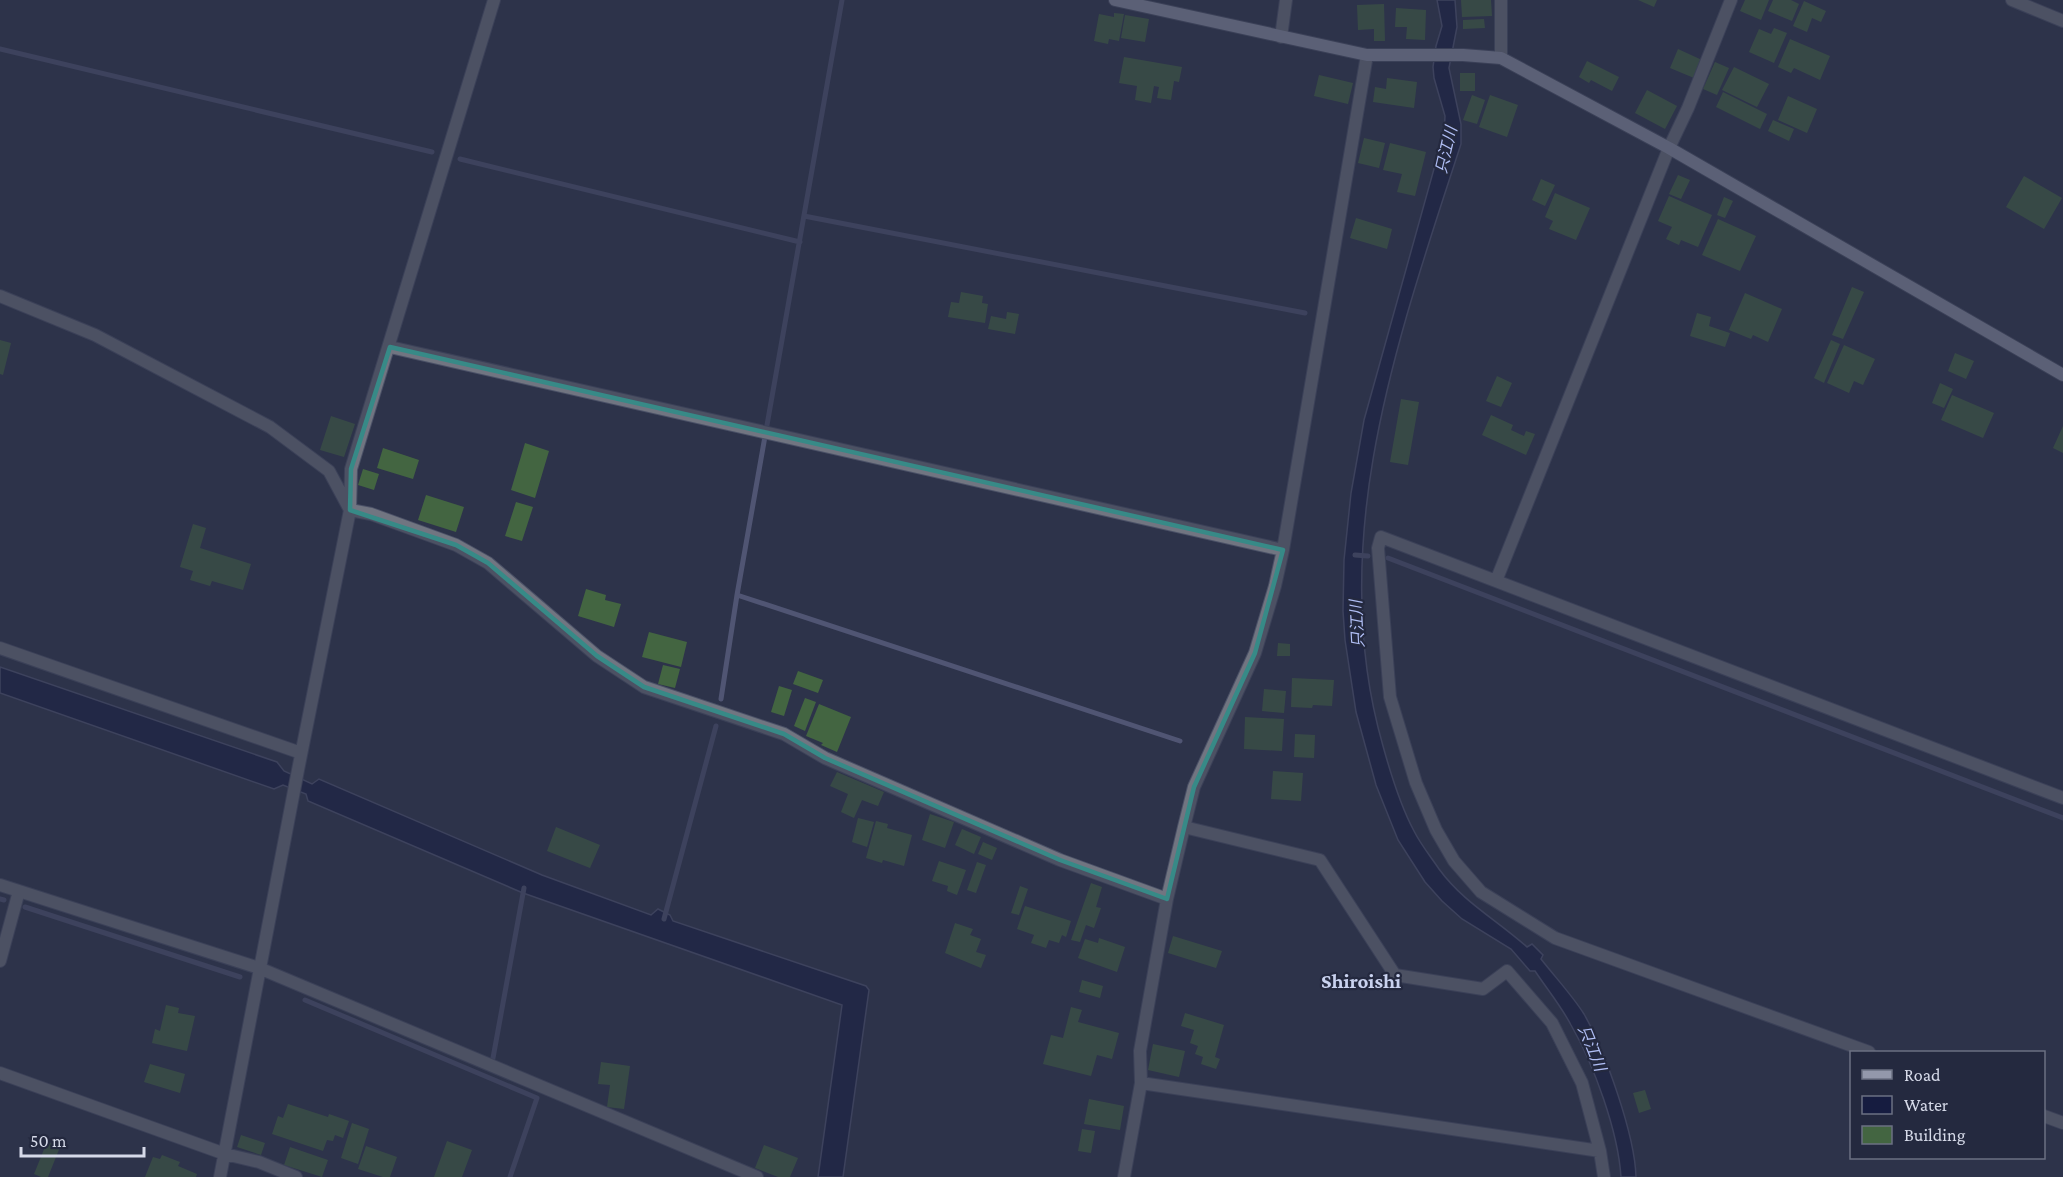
<svg xmlns="http://www.w3.org/2000/svg" width="2063" height="1177" viewBox="0 0 2063 1177" font-family="'Crimson Pro','Noto Sans JP',serif">
  <rect width="100%" height="100%" fill="#2d334a"/>
  <path fill="#161c40" stroke="#505573" stroke-width="1.5" d="M1437,0h18l2,27 -8,41 12,56v20c-63,194 -137,398 -78,602 8,29 17,59 31,85 7,14 17,26 25,38 24,33 58,51 88,78l5,-3 11,11 -2,4c14,18 31,36 43,55 21,37 51,121 52,163h-15c-3,-46 -27,-112 -50,-152 -10,-19 -24,-36 -36,-54h-5l-19,-22 -49,-30 -20,-18 -17,-19 -27,-42 -22,-55 -20,-73 -11,-72 -2,-29 1,-51 7,-67 13,-73 80,-287 1,-17 -11,-38 -1,-11 3,-21 6,-20z
    M0,667l277,95 7,9 28,13 7,-5 223,96 109,40 7,-6 12,6 3,6 193,65 3,4 -26,187h-25l24,-172 -319,-112 -215,-92 -2,-7 -23,-9 -9,4 -274,-96z"/>
  <g fill="none" stroke-linecap="round" stroke-linejoin="round">
    <path stroke="#505573" stroke-width="5" d="M0,49l432,103
      M460,159l340,83
      M804,216l501,97
      M1355,555l13,1
      M1388,558l675,260
      M737,595l443,146
      M721,699l16,-104 105,-595
      M0,899l4,1
      M25,907l215,70
      M664,919l52,-193
      M305,1000l232,98 -27,79
      M493,1058l31,-170"/>
  </g>
  <path fill="#436541" d="M1461,0h30l1,16 -30,1z
    M1638,0h19l-3,7z
    M1745,0h24l-8,20 -21,-9z
    M1773,0h18l8,4 -7,17 -24,-10z
    M1804,1l22,10 -5,11 -9,-4 -5,14 -14,-6z
    M1384,4l1,37h-11v-12l-16,1 -1,-25z
    M1396,8l30,2 -1,30 -19,-1 1,-12h-12z
    M1114,13l10,1 -5,27 -10,-2 -1,5 -14,-3 5,-27 15,3z
    M1125,15l24,4 -4,23 -24,-4z
    M1484,19l1,9 -22,1v-9z
    M1774,28l13,5 -13,30 -25,-11 10,-23 12,5z
    M1790,39l40,17 -10,24 -26,-12 -3,5 -13,-6z
    M1678,49l24,11 -8,18 -24,-10z
    M1124,57l58,10 -3,15 -5,-1 -3,19 -14,-2 2,-11 -5,-1 -3,17 -16,-3 2,-14 -18,-3z
    M1587,61l32,16 -7,14 -21,-11 -2,3 -10,-6z
    M1715,62l14,6 -12,27 -14,-6z
    M1734,67l35,17 -12,23 -35,-17z
    M1460,73h15v18h-15z
    M1319,75l34,8 -5,21 -34,-8z
    M1387,78l30,4 -3,26 -41,-6 2,-15 11,2z
    M1647,90l30,16 -12,23 -30,-16z
    M1723,92l44,22 -7,15 -44,-22z
    M1472,95l13,5 -8,24 -14,-4z
    M1490,95l28,10 -11,32 -28,-10z
    M1788,96l29,13 -10,24 -29,-13z
    M1773,120l21,9 -5,12 -21,-10z
    M1364,138l21,5 -6,25 -21,-5z
    M1390,143l36,9 -11,44 -18,-4 5,-18 -19,-4z
    M1678,175l12,5 -9,19 -12,-5z
    M2024,176l38,22 -18,31 -38,-22z
    M1541,179l14,6 -10,21 -13,-6z
    M1555,193l35,15 -14,32 -27,-11 4,-8 -8,-4z
    M1669,196l43,19 -14,32 -17,-7 -2,5 -13,-6 6,-12 -14,-6z
    M1724,197l9,4 -8,17 -8,-3z
    M1356,218l36,11 -5,20 -37,-11z
    M1718,219l38,17 -16,35 -38,-16z
    M1852,287l12,5 -21,47 -11,-4z
    M961,292l22,4 -1,7 6,1 -3,19 -37,-6 3,-15 8,1z
    M1745,293l37,16 -14,33 -15,-7 -2,4 -22,-9z
    M1007,312l12,2 -4,20 -27,-5 3,-13 15,3z
    M1697,313l14,4 -2,9 21,7 -5,14 -35,-11z
    M0,340l11,3 -8,32 -3,-1z
    M1831,340l9,4 -16,39 -10,-5z
    M1844,345l31,14 -12,26 -9,-4 -5,12 -22,-10z
    M1955,353l19,8 -8,18 -18,-8z
    M1497,376l15,7 -11,24 -15,-6z
    M1940,383l13,6 -9,19 -12,-5z
    M1952,395l42,18 -11,25 -42,-18z
    M1401,399l18,3 -11,63 -18,-3z
    M1491,415l22,10 -2,5 13,6 2,-5 9,3 -9,21 -44,-20z
    M331,416l24,8 -11,33 -24,-7z
    M2063,426v27l-10,-5z
    M525,443l24,8 -14,47 -24,-8z
    M383,448l36,12 -6,19 -36,-11z
    M363,469l16,5 -5,16 -16,-5z
    M426,495l38,12 -8,25 -38,-12z
    M516,502l17,5 -11,34 -17,-5z
    M193,524l13,4 -6,20 51,16 -8,26 -31,-9 -2,5 -20,-6 3,-9 -13,-4z
    M586,589l20,6 -1,5 16,4 -7,23 -36,-11z
    M649,632l38,10 -6,25 -39,-10z
    M1278,643l12,1v12h-13z
    M663,665l17,4 -5,19 -17,-4z
    M798,671l25,9 -5,13 -25,-9z
    M1292,678l42,2 -2,26 -19,-1 -1,3 -21,-1z
    M779,686l13,4 -8,26 -13,-4z
    M1264,689l22,2 -2,22 -22,-2z
    M805,698l11,4 -11,29 -11,-5z
    M819,704l32,13 -14,35 -16,-7 2,-2 -17,-7z
    M1245,717l39,2 -2,32 -38,-2z
    M1295,734l20,1 -1,23 -20,-1z
    M1273,771l30,2 -2,28 -30,-2z
    M837,772l47,20 -6,14 -16,-6 -8,18 -13,-6 7,-18 -18,-8z
    M930,814l24,8 -9,26 -23,-8z
    M858,818l16,4 -7,25 -15,-5z
    M876,821l12,3 -1,4 25,7 -8,31 -21,-6 -1,3 -16,-5z
    M556,827l44,18 -10,23 -43,-17z
    M962,829l19,8 -7,17 -19,-9z
    M983,842l14,6 -5,12 -14,-6z
    M939,861l27,9 -9,25 -10,-4 1,-5 -16,-5z
    M977,862l9,3 -10,28 -9,-3z
    M1091,883l11,4 -6,20 5,1 -7,20 -8,-3 -6,17 -9,-2z
    M1020,886l8,3 -9,26 -8,-2z
    M1025,906l46,15 -5,16 -4,-2 -3,8 -10,-3 -3,8 -15,-5 3,-8 -17,-6z
    M955,923l18,6 -3,6 11,4 -5,13 10,3 -5,13 -36,-15z
    M1173,936l49,15 -6,17 -48,-15z
    M1099,938l26,9 -8,25 -39,-14 7,-19 13,4z
    M1082,980l21,6 -3,12 -21,-6z
    M166,1005l13,3 -1,5 17,3 -8,35 -35,-8 3,-14 5,2z
    M1071,1007l11,3 -4,12 41,11 -7,26 -15,-4 -6,21 -48,-12 8,-29 12,3z
    M1185,1013l39,12 -9,32 5,2 -4,10 -15,-5 2,-7 -8,-3 3,-8 -8,-3 4,-13 -13,-4z
    M1153,1044l32,7 -6,26 -31,-7z
    M601,1062l29,4 -6,43 -17,-2 3,-22 -12,-1z
    M150,1064l35,10 -5,19 -36,-11z
    M1645,1090l6,19 -12,4 -6,-20z
    M1089,1099l35,7 -4,24 -36,-6z
    M288,1104l40,13 1,-3 20,7 -6,17 -8,-3 -2,6 -6,-1 -4,11 -51,-17 6,-18 5,2z
    M352,1123l17,6 -11,35 -17,-6z
    M1082,1129l13,2 -4,22 -13,-2z
    M241,1135l24,8 -4,12 -24,-8z
    M447,1141l25,9 -10,27h-28z
    M47,1142l13,5 -12,30h-7l-7,-3z
    M764,1145l34,13 -8,19h-12l-23,-9z
    M366,1146l31,11 -7,20h-7l-25,-8z
    M290,1147l38,13 -6,17 -38,-12z
    M162,1155l18,7 -2,4 19,8 -1,3h-51l8,-20 7,2z"/>
  <g fill="none" stroke-linecap="round" stroke-linejoin="round">
    <defs>
      <path id="street" d="M1501,0v58
        M2012,0l51,21
        M1281,37l5,-37
        M0,296l95,39 175,92 59,44 21,39 21,4 85,31 32,18 109,93 47,31 140,47 41,24 235,102 107,39
        M390,347l893,203
        M1496,581l173,-433 19,-40 43,-108
        M0,648l301,105
        M1184,827l136,33 75,115 88,14 24,-18 45,52 30,60 18,68 4,26
        M0,885l259,83 498,209
        M0,961l19,-70
        M1869,1052l-314,-114 -74,-46 -27,-31 -18,-31 -20,-47 -26,-86 -12,-149 3,-11 682,261
        M0,1073l225,81 34,8 37,15
        M1141,1083l459,68
        M2044,1116l19,7
        M220,1177l78,-407 52,-260 1,-41 143,-469
        M1124,1177l17,-94 -1,-32 27,-152 17,-72 10,-40 61,-134 20,-67 8,-36 84,-495"/>
      <path id="secondary" d="M1115,0l252,55h96l38,3 168,90 394,227"/>
    </defs>
    <use href="#street" stroke="#4b5167" stroke-width="14"/>
    <use href="#secondary" stroke="#4b5167" stroke-width="14"/>
    <use href="#street" stroke="#717581" stroke-width="12"/>
    <use href="#secondary" stroke="#9398ab" stroke-width="12"/>
  </g>
  <path d="M0 0H2063V1177H0ZM390,347l893,203 -28,103 -61,134 -27,112 -107,-39 -235,-102 -41,-24 -140,-47 -47,-31 -109,-93 -32,-18 -106,-35 1,-41z" fill="#2d334a" fill-opacity=".55" fill-rule="evenodd"/>
  <path fill="none" stroke="#378a87" stroke-width="4.5" stroke-linejoin="round" d="M390,347l893,203 -28,103 -61,134 -27,112 -107,-39 -235,-102 -41,-24 -140,-47 -47,-31 -109,-93 -32,-18 -106,-35 1,-41z"/>
  <g text-anchor="middle" dominant-baseline="central" stroke-width="4.5" stroke-linejoin="round" paint-order="stroke">
    <g font-size="16" font-style="italic" fill="#b0bef5" stroke="#24293f">
      <text transform="translate(1446 150) rotate(-77)">只江川</text>
      <text transform="translate(1357 624) rotate(-93)">只江川</text>
      <text transform="translate(1592 1048) rotate(68)">只江川</text>
    </g>
    <g font-size="21" font-weight="bold" fill="#c9d2ef" stroke="#24293f">
      <text x="1361" y="981">Shiroishi</text>
    </g>
  </g>
  <rect x="1850" y="1051" width="195" height="108" fill="#24293f" stroke="#6b7083" stroke-width="1.5"/>
  <rect x="1862" y="1070" width="30" height="9" fill="#9398ab" stroke="#6b7083" stroke-width="1.5"/>
  <text x="1904" y="1081" font-size="18" fill="#d6dae9">Road</text>
  <rect x="1862" y="1096" width="30" height="18" fill="#161c40" stroke="#6b7083" stroke-width="1.5"/>
  <text x="1904" y="1111" font-size="18" fill="#d6dae9">Water</text>
  <rect x="1862" y="1126" width="30" height="18" fill="#436541" stroke="#6b7083" stroke-width="1.5"/>
  <text x="1904" y="1141" font-size="18" fill="#d6dae9">Building</text>
  <path d="M21 1147v9h123v-9" fill="none" stroke="#d6dae9" stroke-width="3"/>
  <text x="30" y="1147" font-size="18" fill="#d6dae9" stroke="#24293f" stroke-width="4.5" paint-order="stroke">50 m</text>
</svg>
